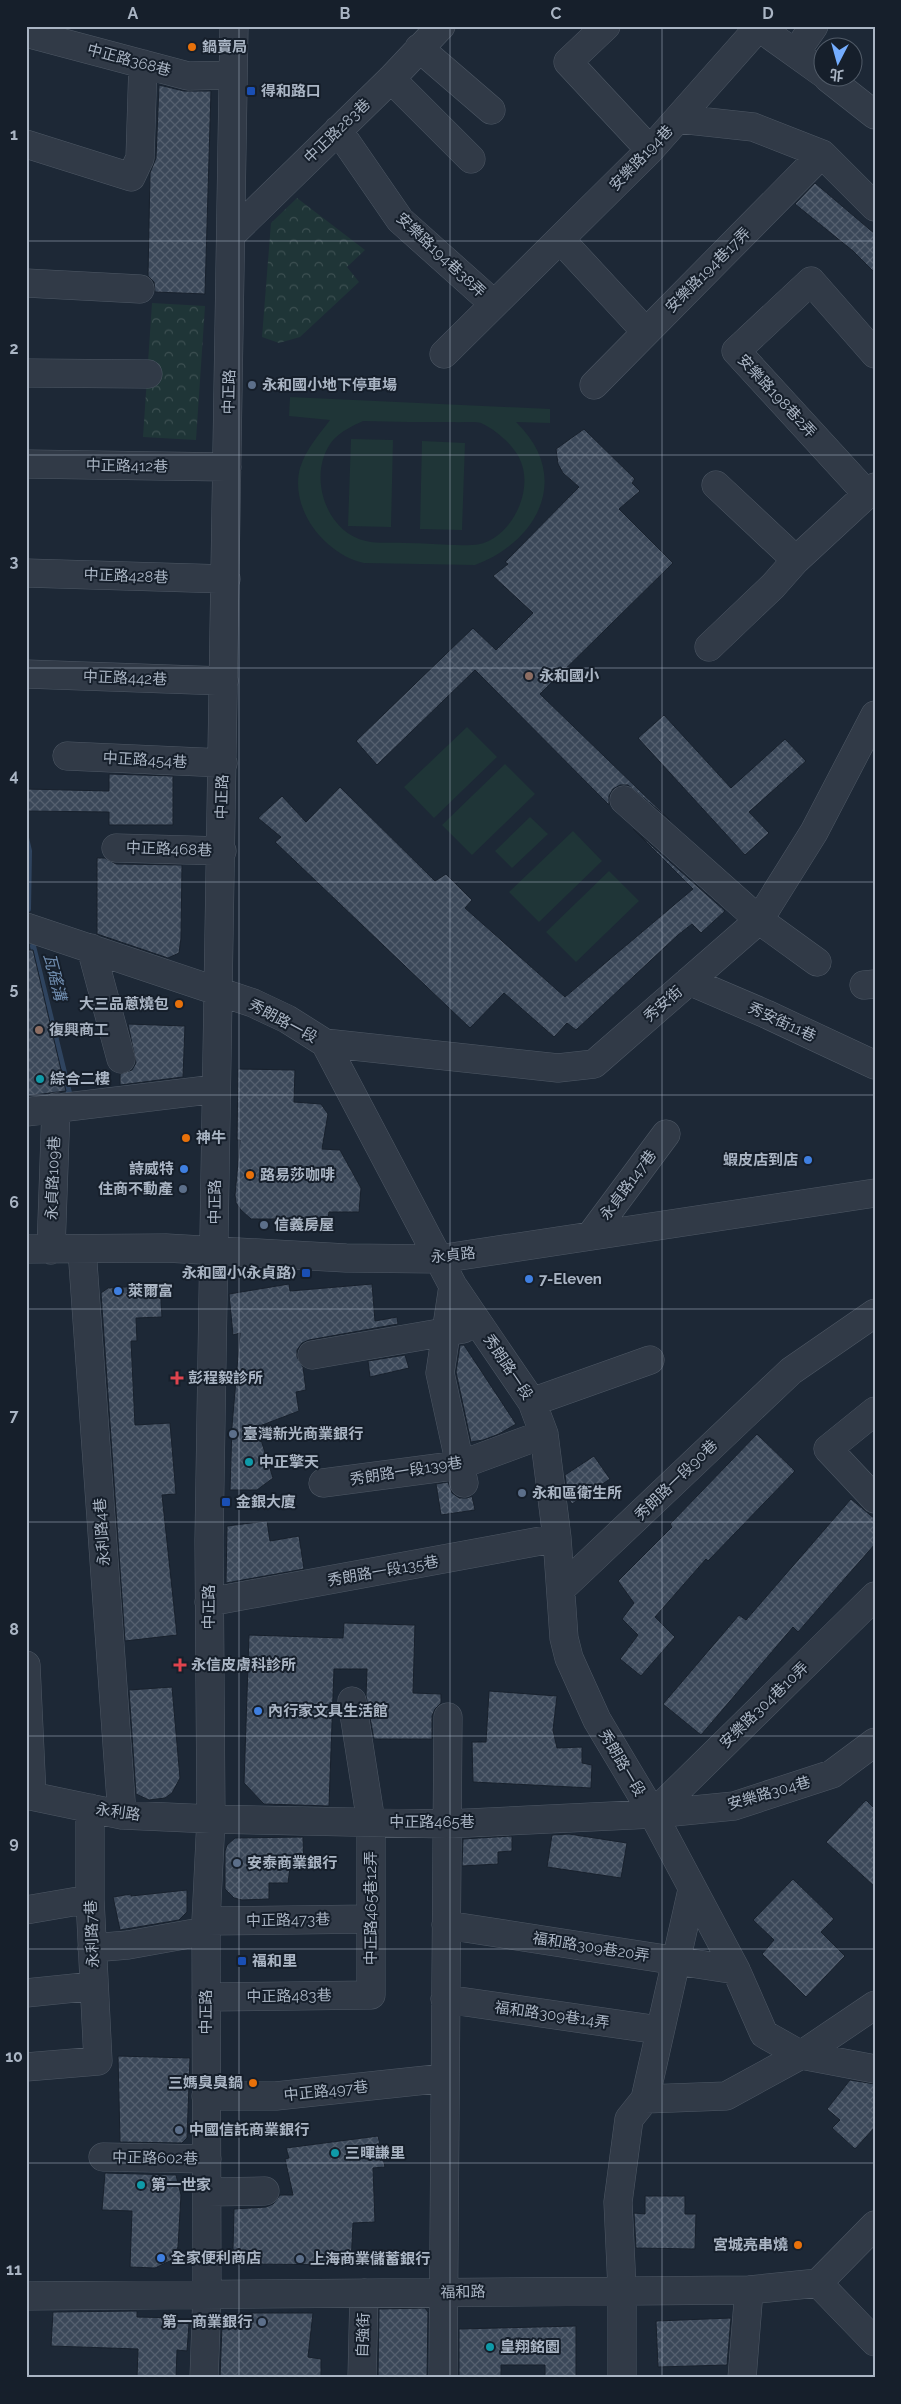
<svg xmlns="http://www.w3.org/2000/svg" width="901" height="2404" viewBox="0 0 901 2404" font-family="Raleway,'Noto Sans TC',sans-serif">
  <defs>
    <pattern id="park-crowns" width="20" height="18" patternUnits="userSpaceOnUse" patternTransform="scale(1.25)"><rect width="20" height="18" fill="#1f3537"/><path d="M2 6a3 3 0 1 1 6 0M12 15a3 3 0 1 1 6 0" fill="none" stroke="#3d5052"/></pattern>
    <pattern id="building-cross-hatch" width="8" height="8" patternUnits="userSpaceOnUse" patternTransform="scale(1.25)"><rect width="8" height="8" fill="#3b4859"/><path d="M0 0l8 8M0 8l8-8" fill="none" stroke="#55606f"/></pattern>
  </defs>
  <rect width="100%" height="100%" fill="#1d2836"/>
  <path fill="#1f3537" fill-rule="evenodd" d="M290,397l260,12v14l-34,-1c56,54 23,119 -41,143l-111,-2c-38,-8 -75,-53 -64,-95 6,-19 18,-32 30,-48l-41,-4zM363,421c30,1 61,1 91,1 8,1 20,-1 27,1 14,6 35,24 40,39 13,32 -13,82 -49,83 -22,1 -46,-2 -68,-2 -12,-1 -26,1 -38,-2 -42,-9 -60,-70 -32,-102 8,-8 18,-13 29,-18z
    M351,439l42,1 -2,87 -43,-1z
    M422,441l43,2 -3,87 -42,-1z
    M467,727l30,30 -63,61 -30,-31z
    M505,764l30,30 -63,61 -30,-30z
    M530,817l18,17 -36,34 -17,-17z
    M573,831l29,30 -63,61 -30,-30z
    M609,871l30,30 -63,61 -30,-30z"/>
  <path fill="url(#park-crowns)" d="M297,198l68,52 -18,17 12,15 -59,55 -21,6 -17,-6 9,-114z
    M152,303l53,3 -9,134 -53,-3z"/>
  <g fill="none" stroke-linecap="round" stroke-linejoin="round">
    <path stroke="#2f445f" stroke-width="6" d="M26,838l3,13 -1,58
      M33,946l38,155"/>
  </g>
  <path fill="url(#building-cross-hatch)" stroke="#18212d" d="M159,85l25,6h27l-6,203 -50,-2 -1,-10 -6,-6 2,-103 6,-15z
    M815,183l60,51v39l-22,-22 -58,-47z
    M584,429l51,50 -3,4 8,8 -21,18 54,54 -133,131 130,126 -42,-35h-8l-7,4 -4,7v9l-134,-135 -98,95 -21,-24 117,-113 23,22 37,-37 -40,-37 15,-12 -3,-2 74,-75 -16,-14 -5,-9 -2,-15z
    M664,715l67,73 54,-49 21,22 -57,51 20,21 -24,22 -107,-117z
    M109,774l64,2v49h-64v-13l-83,-1v-22l83,2z
    M340,787l95,94 11,-7 26,26 -7,8 100,89 128,-108 -60,-60 92,82 -24,22 -9,-9 -14,11 -102,95 -9,-7 -13,14 -50,-44 -34,35 -195,-186 6,-5 -23,-19 24,-22 24,26z
    M97,858h8l11,6 66,1 -1,73 -2,15 -11,5 -71,-24z
    M26,950h7l33,141 -40,5z
    M128,1024l57,2 -2,51 -63,8v-11l12,-4 4,-7z
    M238,1069l57,1 -1,32 27,2 7,10 -6,35 18,1 21,38 -2,24h-30l-1,7h-77l-10,-9 -5,-7 -1,-8 5,-55h-3z
    M289,1284l1,7 82,-7 3,37 22,-4 1,7 -89,16 -7,3 -5,7v7l6,10 3,23 -10,2 3,19 -42,16 16,51 -16,12h-27l2,-64 8,-93 -7,2 -4,-41z
    M160,1285l2,32 -26,1 1,23h-6l4,84 35,-2 6,71 -14,1 15,140 -52,6 -24,-348 7,-5z
    M460,1345h4l52,79 -17,10 -16,6 -12,2 -15,-70z
    M405,1355l4,13 -39,9 -2,-16z
    M757,1434l38,37 -87,90 -2,-2 -51,58 20,20 -34,39 -21,-17 18,-24 -16,-16 12,-16 -16,-22 54,-54 -2,-3z
    M594,1456l16,23 -38,25 -4,-6 -3,-23z
    M448,1482l4,11 7,5h8l5,-2 3,14 -34,5 -5,-31z
    M851,1499l24,20v25l-77,88 -5,-5 -92,108 -38,-31 76,-89 7,5z
    M267,1521l3,20 29,-5 5,33 -78,14 1,-57z
    M344,1623l71,2 -2,68 28,1v9l-6,6 -3,7v23h-58l-8,-43 1,-27h-33l-5,137 -65,-2 -20,-21 5,-148 94,3z
    M172,1687l8,91 -8,15 -7,5 -16,2 -13,-6 -7,-104z
    M489,1691l68,5 -4,34 4,18 25,-1v16l10,2 -1,23 -118,-6 -1,-40h14z
    M866,1800l9,9v78l-49,-45z
    M569,1834l58,9 -6,35 -74,-11 5,-32z
    M512,1836v15l-14,1v12l-36,2 1,-27z
    M303,1837l1,31h-14l-2,15h-19v16l-27,1 -8,-2 -9,-9v-38l2,-6 8,-7z
    M793,1879l41,40 -13,13 24,24 -39,41 -44,-43 12,-14 -21,-20z
    M187,1890v22l-8,8 -59,10 -7,-33 18,-3v2z
    M118,2056l72,2 -3,80 -5,5 -62,-1z
    M850,2080l25,4v43l-20,22 -23,-21 8,-8 -13,-11z
    M378,2136l7,31 -12,1 2,54 -22,1 -2,42 -103,-1 -15,-15 1,-40 32,-2 7,-3 7,-9h13l-8,-36 4,-1 -3,-10z
    M105,2173l71,2 5,20 -3,52 -6,13 -17,8 -25,-1 2,-56 -30,-1z
    M645,2196h40v18h11l-1,35 -59,-1 -2,-35 11,1z
    M425,2308l3,4 -1,66h-49l1,-69z
    M137,2311v6l42,1 10,6 -2,27 -10,-1 -1,28h-39l1,-29 -87,-3 2,-34z
    M235,2313h78l-5,44 13,2v19h-101l2,-53z
    M731,2318l-4,47 -69,2 -2,-46z
    M576,2326v52h-31v-13h-44v13h-42v-49z"/>
  <g fill="none" stroke-linecap="round" stroke-linejoin="round">
    <defs>
      <path id="minor" d="M606,26l-38,36 82,88
        M757,26l67,48
        M26,33l162,43 45,-1
        M419,48l72,62
        M796,52l18,-26
        M828,78l47,37
        M391,79l80,80
        M679,119l74,8 69,27 53,53
        M338,130l62,90 94,84
        M26,144l105,33 9,-19 3,-94
        M231,235l160,-156 50,-53
        M561,240l85,92
        M26,283l114,6
        M444,354l206,-204 108,-122
        M26,373l122,1
        M594,385l228,-231
        M26,464l201,3
        M716,485l80,75 79,-73
        M867,494l-131,-143 75,-70 64,73
        M26,573l200,6
        M709,647l64,-61 23,-26
        M26,674l198,7
        M67,756l156,7
        M624,800l135,120 58,42
        M116,848l106,3
        M26,927l227,76 34,16 38,24 128,243 79,116 12,32 13,104 7,100 5,20 28,62 56,94 83,156 28,64 37,21 74,14
        M91,948l30,111
        M689,981l77,33 109,51
        M864,985l11,-1
        M325,1043l233,25 36,-4 165,-144 55,-88 61,-117
        M26,1112l190,-23
        M591,1235l75,-101
        M26,1249l140,-1 180,10 93,1 436,-66
        M82,1249l40,566
        M51,1250l5,-143
        M453,1286l-13,87 24,110
        M312,1355l151,-26
        M532,1402l118,-42
        M875,1411l-47,38 47,50
        M323,1483l137,-18 84,-31
        M561,1589l230,-218 84,-58
        M209,1602l348,-64
        M26,1665l6,131
        M26,1795l96,20 89,4 236,5 206,-10 81,-8 98,-32 43,-32
        M653,1814l222,-218
        M26,1910l64,-11
        M206,1921l164,-2
        M446,1925l290,45
        M92,1948l36,-3 78,-14
        M26,1993l68,-7
        M206,1997l165,-2v-173l-19,-121
        M445,1999l214,31
        M26,2067l72,-6 -8,-162v-91
        M206,2096h70l169,-18
        M645,2099l47,-209
        M103,2157l104,2
        M207,2192l58,-1
        M818,2283l57,59
        M818,2283l57,-58
        M26,2296l723,-6 69,-7
        M204,2378l3,-84 -1,-373 5,-102 -2,-278 25,-1515
        M362,2378l2,-85
        M443,2378l5,-661
        M622,2378v-89l-4,-87 11,-83 16,-20 81,-3 75,-41 74,-50
        M742,2378l7,-88"/>
    </defs>
    <use href="#minor" stroke="#4e5865" stroke-width="29"/>
    <use href="#minor" stroke="#313a47" stroke-width="28"/>
  </g>
  <path fill="none" stroke="#aab5c4" stroke-width="1" stroke-opacity="0.55" d="M239,26v2352M450,26v2352M662,26v2352M26,241h849M26,455h849M26,668h849M26,882h849M26,1095h849M26,1309h849M26,1522h849M26,1736h849M26,1949h849M26,2163h849"/>
  <g fill="#e8710a" stroke="#161f2b" stroke-width="2">
    <circle cx="192" cy="47" r="5"/>
    <circle cx="179" cy="1004" r="5"/>
    <circle cx="186" cy="1138" r="5"/>
    <circle cx="250" cy="1175" r="5"/>
    <circle cx="253" cy="2083" r="5"/>
    <circle cx="798" cy="2245" r="5"/>
  </g>
  <g fill="#1a4fb4" stroke="#161f2b" stroke-width="2">
    <rect x="246" y="86" width="10" height="10" rx="2.5"/>
    <rect x="301" y="1268" width="10" height="10" rx="2.5"/>
    <rect x="221" y="1497" width="10" height="10" rx="2.5"/>
    <rect x="237" y="1956" width="10" height="10" rx="2.5"/>
  </g>
  <g fill="#5c6f8a" stroke="#161f2b" stroke-width="2">
    <circle cx="252" cy="385" r="5"/>
    <circle cx="183" cy="1189" r="5"/>
    <circle cx="264" cy="1225" r="5"/>
    <circle cx="233" cy="1434" r="5"/>
    <circle cx="522" cy="1493" r="5"/>
    <circle cx="237" cy="1863" r="5"/>
    <circle cx="179" cy="2130" r="5"/>
    <circle cx="300" cy="2259" r="5"/>
    <circle cx="262" cy="2322" r="5"/>
  </g>
  <g fill="#8d6e63" stroke="#161f2b" stroke-width="2">
    <circle cx="529" cy="676" r="5"/>
    <circle cx="39" cy="1030" r="5"/>
  </g>
  <g fill="#0f9aa8" stroke="#161f2b" stroke-width="2">
    <circle cx="40" cy="1079" r="5"/>
    <circle cx="249" cy="1462" r="5"/>
    <circle cx="335" cy="2153" r="5"/>
    <circle cx="141" cy="2185" r="5"/>
    <circle cx="490" cy="2347" r="5"/>
  </g>
  <g fill="#3f7fe0" stroke="#161f2b" stroke-width="2">
    <circle cx="808" cy="1160" r="5"/>
    <circle cx="184" cy="1169" r="5"/>
    <circle cx="529" cy="1279" r="5"/>
    <circle cx="118" cy="1291" r="5"/>
    <circle cx="258" cy="1711" r="5"/>
    <circle cx="161" cy="2258" r="5"/>
  </g>
  <g fill="#e0444e" stroke="#161f2b" stroke-width="2">
    <path d="M174.5 1370.5h5v5h5v5h-5v5h-5v-5h-5v-5h5z"/>
    <path d="M177.5 1657.5h5v5h5v5h-5v5h-5v-5h-5v-5h5z"/>
  </g>
  <g text-anchor="middle" dominant-baseline="central" stroke-width="4" stroke-linejoin="round" paint-order="stroke">
    <g font-size="15" font-weight="bold" fill="#aab5c4" stroke="#161f2b" text-anchor="start">
      <text x="202" y="47">鍋賣局</text>
      <text x="261" y="91">得和路口</text>
      <text x="262" y="385">永和國小地下停車場</text>
      <text x="539" y="676">永和國小</text>
      <text x="169" y="1004" text-anchor="end">大三品蔥燒包</text>
      <text x="49" y="1030">復興商工</text>
      <text x="50" y="1079">綜合二樓</text>
      <text x="196" y="1138">神牛</text>
      <text x="798" y="1160" text-anchor="end">蝦皮店到店</text>
      <text x="174" y="1169" text-anchor="end">詩威特</text>
      <text x="260" y="1175">路易莎咖啡</text>
      <text x="173" y="1189" text-anchor="end">住商不動產</text>
      <text x="274" y="1225">信義房屋</text>
      <text x="296" y="1273" text-anchor="end">永和國小(永貞路)</text>
      <text x="539" y="1279">7-Eleven</text>
      <text x="128" y="1291">萊爾富</text>
      <text x="188" y="1378">彭程毅診所</text>
      <text x="243" y="1434">臺灣新光商業銀行</text>
      <text x="259" y="1462">中正擎天</text>
      <text x="532" y="1493">永和區衛生所</text>
      <text x="236" y="1502">金銀大廈</text>
      <text x="191" y="1665">永信皮膚科診所</text>
      <text x="268" y="1711">內行家文具生活館</text>
      <text x="247" y="1863">安泰商業銀行</text>
      <text x="252" y="1961">福和里</text>
      <text x="243" y="2083" text-anchor="end">三媽臭臭鍋</text>
      <text x="189" y="2130">中國信託商業銀行</text>
      <text x="345" y="2153">三暉謙里</text>
      <text x="151" y="2185">第一世家</text>
      <text x="788" y="2245" text-anchor="end">宮城亮串燒</text>
      <text x="171" y="2258">全家便利商店</text>
      <text x="310" y="2259">上海商業儲蓄銀行</text>
      <text x="252" y="2322" text-anchor="end">第一商業銀行</text>
      <text x="500" y="2347">皇翔銘園</text>
    </g>
    <g font-size="15" fill="#aab5c4" stroke="#161f2b">
      <text transform="translate(129 60) rotate(15)">中正路368巷</text>
      <text transform="translate(337 131) rotate(-44)">中正路283巷</text>
      <text transform="translate(641 158) rotate(-46)">安樂路194巷</text>
      <text transform="translate(441 255) rotate(43)">安樂路194巷38弄</text>
      <text transform="translate(708 270) rotate(-45)">安樂路194巷17弄</text>
      <text transform="translate(229 392) rotate(-89)">中正路</text>
      <text transform="translate(777 396) rotate(47)">安樂路198巷2弄</text>
      <text transform="translate(127 466) rotate(1)">中正路412巷</text>
      <text transform="translate(126 576) rotate(2)">中正路428巷</text>
      <text transform="translate(125 678) rotate(2)">中正路442巷</text>
      <text transform="translate(145 760) rotate(3)">中正路454巷</text>
      <text transform="translate(222 797) rotate(-89)">中正路</text>
      <text transform="translate(169 849) rotate(2)">中正路468巷</text>
      <text transform="translate(663 1004) rotate(-41)">秀安街</text>
      <text transform="translate(283 1021) rotate(28)">秀朗路一段</text>
      <text transform="translate(782 1022) rotate(25)">秀安街11巷</text>
      <text transform="translate(53 1178) rotate(-88)">永貞路109巷</text>
      <text transform="translate(628 1185) rotate(-53)">永貞路147巷</text>
      <text transform="translate(215 1202) rotate(-90)">中正路</text>
      <text transform="translate(453 1255) rotate(-6)">永貞路</text>
      <text transform="translate(508 1367) rotate(56)">秀朗路一段</text>
      <text transform="translate(406 1471) rotate(-9)">秀朗路一段139巷</text>
      <text transform="translate(676 1480) rotate(-44)">秀朗路一段90巷</text>
      <text transform="translate(102 1532) rotate(-94)">永利路4巷</text>
      <text transform="translate(383 1571) rotate(-10)">秀朗路一段135巷</text>
      <text transform="translate(209 1607) rotate(-90)">中正路</text>
      <text transform="translate(764 1705) rotate(-44)">安樂路304巷10弄</text>
      <text transform="translate(622 1763) rotate(59)">秀朗路一段</text>
      <text transform="translate(769 1793) rotate(-16)">安樂路304巷</text>
      <text transform="translate(118 1812) rotate(8)">永利路</text>
      <text x="432" y="1822">中正路465巷</text>
      <text transform="translate(371 1908) rotate(-90)">中正路465巷12弄</text>
      <text transform="translate(288 1920) rotate(-1)">中正路473巷</text>
      <text transform="translate(92 1934) rotate(-92)">永利路7巷</text>
      <text transform="translate(591 1947) rotate(9)">福和路309巷20弄</text>
      <text transform="translate(289 1996) rotate(-1)">中正路483巷</text>
      <text transform="translate(206 2012) rotate(-90)">中正路</text>
      <text transform="translate(552 2015) rotate(8)">福和路309巷14弄</text>
      <text transform="translate(326 2091) rotate(-6)">中正路497巷</text>
      <text transform="translate(155 2158) rotate(1)">中正路602巷</text>
      <text transform="translate(463 2292) rotate(-1)">福和路</text>
      <text transform="translate(363 2335) rotate(-88)">自強街</text>
    </g>
    <g font-size="16" font-style="italic" fill="#708daf" stroke="#161f2b">
      <text transform="translate(55 977) rotate(76)">瓦磘溝</text>
    </g>
  </g>
  <rect width="901" height="2404" fill="none" stroke="#161f2b" stroke-width="55"/>
  <g transform="translate(838 62) rotate(186)"><circle r="24" fill="#161f2b" stroke="#515b68"/>
  <path d="M0-4L9 19L0 12L-9 19Z" fill="#74adff"/>
  <text y="-8" font-size="14" font-weight="bold" text-anchor="middle" fill="#aab5c4">北</text>
  </g>
  <rect x="28" y="28" width="846" height="2348" fill="none" stroke="#aab5c4" stroke-width="2"/>
  <g font-size="16" text-anchor="middle" font-weight="bold" fill="#aab5c4">
    <text x="133" y="19">A</text>
    <text x="345" y="19">B</text>
    <text x="556" y="19">C</text>
    <text x="768" y="19">D</text>
    <text x="14" y="140">1</text>
    <text x="14" y="354">2</text>
    <text x="14" y="567">3</text>
    <text x="14" y="781">4</text>
    <text x="14" y="994">5</text>
    <text x="14" y="1208">6</text>
    <text x="14" y="1421">7</text>
    <text x="14" y="1635">8</text>
    <text x="14" y="1848">9</text>
    <text x="14" y="2062">10</text>
    <text x="14" y="2275">11</text>
  </g>
</svg>
